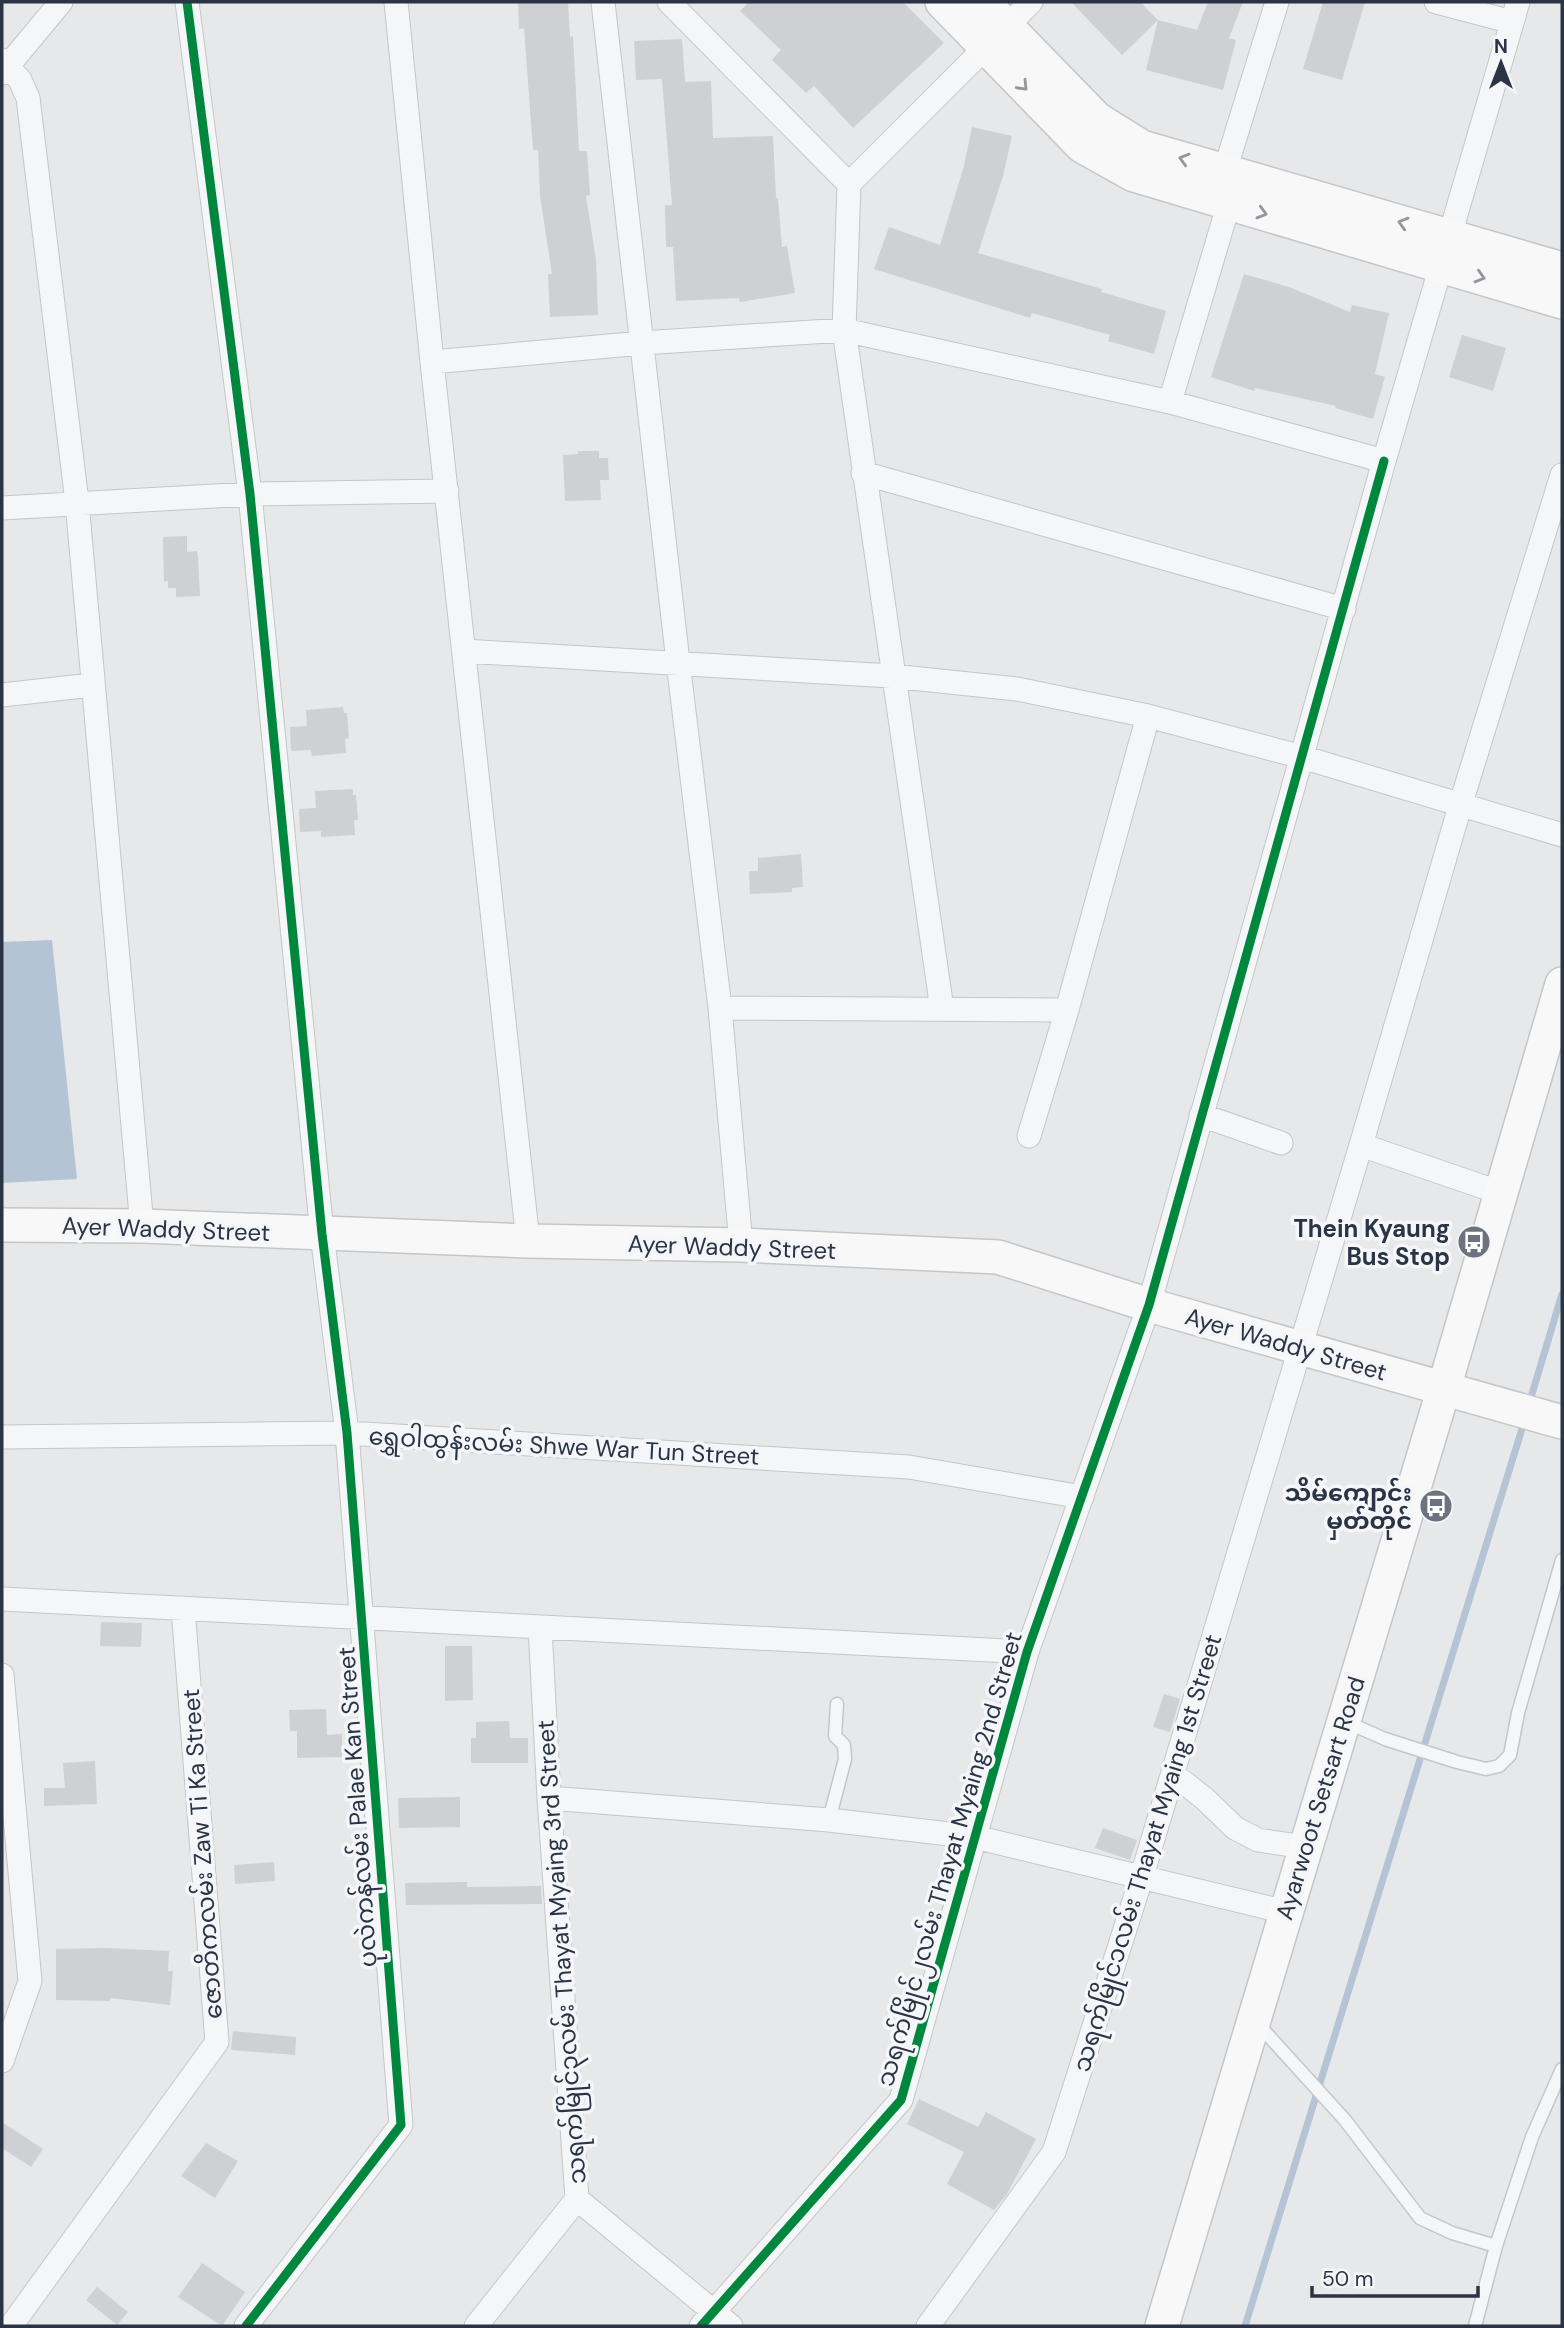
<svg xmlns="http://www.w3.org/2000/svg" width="1564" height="2328" viewBox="0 0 1564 2328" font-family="'DM Sans','Noto Sans Myanmar',sans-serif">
  <rect width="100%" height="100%" fill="#e6e8ea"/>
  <path fill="#b4c4d5" d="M52,940l25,239 -75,4v-241z"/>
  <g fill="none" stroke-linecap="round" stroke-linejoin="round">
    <path stroke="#b4c4d5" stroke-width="7" d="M1529,1404l33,-110
      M1245,2326l280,-907"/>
  </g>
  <path fill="#ced0d3" d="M518,2h50l2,35 3,-1 6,115h8l3,44 -4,1 10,64 2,55 -48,2 -2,-43h4l-12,-78 -2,-46h-5l-9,-122 -5,1z
    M749,2h154l41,41 -91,85 -39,-42 -8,7 -34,-33 9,-10 -41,-39z
    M1071,2h69l18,18 -36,35z
    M1208,2h35l-14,36 7,2 -13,50 -77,-20 12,-50 39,10z
    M1323,2h42l-23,78 -39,-11z
    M682,39l3,43 26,-1 2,57 60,-2 3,62h2l4,49 5,-1 8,47 -55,9 -1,-4 -63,3 -3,-54h-7l-1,-42h7l-10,-126 -26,1 -2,-39z
    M972,127l40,9 -9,40 -25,77 124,36 -1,3 65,19 -12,43 -46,-13 2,-6 -78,-22 -2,5 -156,-49 15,-42 51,18 24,-79z
    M1244,274l45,13 61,25 2,-7 37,8 -14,61 10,3 -12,42 -38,-11 1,-2 -81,-18 -1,3 -43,-14z
    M1462,335l44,13 -13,43 -44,-14z
    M578,451h21v7h9l1,22h-9l1,20 -36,1 -2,-46 15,-1z
    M187,536v16l10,-1 1,6 2,39 -24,1v-9h-8v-7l-4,1 -1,-45z
    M343,707l1,6h3l2,25 -4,1 1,14 -34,3 -1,-6 -20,1 -1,-24 17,-1 -1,-16z
    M353,789v6h3l2,25h-4l1,15 -34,2v-6l-21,1 -1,-23 17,-1 -1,-17z
    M801,854l2,33 -11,1v4l-42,2 -1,-23h9v-13z
    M101,1622l41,1 -1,24 -41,-1z
    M445,1646h27l1,54 -28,1z
    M1164,1694l16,5 -10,33 -17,-5z
    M326,1709l1,26 15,-1v23l-45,1v-27h-7l-1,-21z
    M509,1721l1,17h18v25h-57v-25h5v-16z
    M95,1761l2,43 -53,2v-18h21l-2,-25z
    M460,1797v30l-61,1 -1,-30z
    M1103,1828l34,12 -7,20 -35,-12z
    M274,1862l1,19 -40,3 -1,-19z
    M467,1882v5l74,-1 1,18 -136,1 -1,-22z
    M105,1948l64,3 -1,20h5l-3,34 -60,-7v3l-54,-1v-51z
    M233,2031l63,6 -1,18 -64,-5z
    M919,2099l59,28 8,-15 50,27 -29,55 -13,16 -47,-26 17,-32 -57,-28z
    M2,2122l41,27 -12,18 -29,-19z
    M206,2143l32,18 -23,37 -34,-22z
    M202,2263l43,29 -23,34 -44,-29z
    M97,2287l31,25 -11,13 -31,-25z"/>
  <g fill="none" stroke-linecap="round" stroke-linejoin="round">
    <defs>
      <path id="lane" d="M1344,1721l41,18 72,23 29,7 13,-3 11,-11 8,-42 44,-153
        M829,1820l16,-61 -1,-14 -9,-9 2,-32
        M1257,2023l88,97 75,98 32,15 44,13
        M1475,2326l21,-80 36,-109 30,-68"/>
      <path id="street" d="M187,2l63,492 72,740 25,199 54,692 -155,201
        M396,2l36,360 96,879
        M603,2l75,660 42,346 21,237
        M669,2l180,182
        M1436,2l76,20
        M2,60l18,20 8,18 49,404 65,724
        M2,73l59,-71
        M432,362l210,-19 202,-13 326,72 214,59 134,-459
        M1170,402l59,-199 -4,-33 52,-168
        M863,473l481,136
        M2,508l248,-14 197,-3
        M464,651l428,25 125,13 131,27 154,41 260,78
        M2,695l90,-10
        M720,1008l347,2
        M942,1009l-98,-679 5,-146 182,-182
        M1201,1115l80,28
        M1029,1136l38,-126 81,-294
        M1361,1145l140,48
        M2,1437l345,-4 562,34 173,30
        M2,1599l1025,53
        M2,1675l28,306 -28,80
        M1173,1774l32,25 30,29 23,12 47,7
        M549,1798l280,22 146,17 311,75
        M577,2199l154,127
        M11,2326l206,-284 -34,-434
        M476,2326l101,-127 -28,-401 -9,-171
        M701,2326l200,-226 126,-448 122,-347 235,-844
        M928,2326l126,-174 87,-273 220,-734 100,-342 101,-328"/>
      <path id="secondary" d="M942,2l140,144 52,29 428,127
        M983,2l114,117 45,28 420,122
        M2,1225l140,1 386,15 213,4 257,12 151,48 413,117
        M1162,2326l282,-938 118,-404"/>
    </defs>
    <use href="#lane" stroke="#c4c6c8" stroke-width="15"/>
    <use href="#street" stroke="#c4c6c8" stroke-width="25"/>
    <use href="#secondary" stroke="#c4c6c8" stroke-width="36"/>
    <use href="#lane" stroke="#f5f6f7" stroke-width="12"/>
    <use href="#street" stroke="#f5f6f7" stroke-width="23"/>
    <use href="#secondary" stroke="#f8f8f8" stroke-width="33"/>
    <defs>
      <path id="cycleway" d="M187,2l63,492 72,740 25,199 54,692 -155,201
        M701,2326l200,-226 126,-448 122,-347 235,-844"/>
    </defs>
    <use href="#cycleway" stroke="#f4f6f9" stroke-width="13"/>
    <use href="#cycleway" stroke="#00873e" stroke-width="9"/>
  </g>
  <defs><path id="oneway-chevron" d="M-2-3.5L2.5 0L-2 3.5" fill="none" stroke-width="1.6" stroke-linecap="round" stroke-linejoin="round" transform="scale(1.75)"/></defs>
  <g stroke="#92969e">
    <use href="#oneway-chevron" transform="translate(1023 86) rotate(46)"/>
    <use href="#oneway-chevron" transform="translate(1184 159) rotate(-164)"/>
    <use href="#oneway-chevron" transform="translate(1262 213) rotate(16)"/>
    <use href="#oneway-chevron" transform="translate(1403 223) rotate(-164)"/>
    <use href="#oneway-chevron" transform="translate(1480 277) rotate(17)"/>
  </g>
  <defs>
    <symbol id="bus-disc" viewBox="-11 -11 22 22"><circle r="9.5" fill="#6c737f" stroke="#f4f6f9"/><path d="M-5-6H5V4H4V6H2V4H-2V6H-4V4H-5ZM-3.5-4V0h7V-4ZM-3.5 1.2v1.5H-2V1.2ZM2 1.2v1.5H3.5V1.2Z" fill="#fff"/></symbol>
  </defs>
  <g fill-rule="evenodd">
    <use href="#bus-disc" x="1455" y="1223" width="38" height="38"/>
    <use href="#bus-disc" x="1417" y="1487" width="38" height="38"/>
  </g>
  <g text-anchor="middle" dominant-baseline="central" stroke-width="7" stroke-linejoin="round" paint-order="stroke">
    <g font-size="24" font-weight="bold" fill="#2b3445" stroke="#f4f6f9" text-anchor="end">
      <text x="1450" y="1228">Thein Kyaung<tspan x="1450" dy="28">Bus Stop</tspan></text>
      <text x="1412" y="1492">သိမ်ကျောင်း<tspan x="1412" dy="28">မှတ်တိုင်</tspan></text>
    </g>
    <g font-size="24" fill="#2b3445" stroke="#f4f6f9">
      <text transform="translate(166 1229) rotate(2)">Ayer Waddy Street</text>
      <text transform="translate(732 1247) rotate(2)">Ayer Waddy Street</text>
      <text transform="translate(1286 1344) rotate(16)">Ayer Waddy Street</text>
      <text transform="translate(564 1446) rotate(3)">ရွှေဝါထွန်းလမ်း Shwe War Tun Street</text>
      <text transform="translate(1320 1798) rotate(-73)">Ayarwoot Setsart Road</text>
      <text transform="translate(357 1807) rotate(-94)">ပုလဲကန်လမ်း Palae Kan Street</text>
      <text transform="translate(1147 1853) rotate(-73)">သရက်မြိုင်၁လမ်း Thayat Myaing 1st Street</text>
      <text transform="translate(202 1854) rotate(-94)">ဇောတိကလမ်း Zaw Ti Ka Street</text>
      <text transform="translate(949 1859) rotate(-74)">သရက်မြိုင်၂လမ်း Thayat Myaing 2nd Street</text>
      <text transform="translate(561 1952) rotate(-94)">သရက်မြိုင်၃လမ်း Thayat Myaing 3rd Street</text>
    </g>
  </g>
  <rect width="1564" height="2328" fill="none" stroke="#2b3445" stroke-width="7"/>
  <g transform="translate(1501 63)" stroke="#f4f6f9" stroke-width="5" paint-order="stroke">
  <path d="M0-5L12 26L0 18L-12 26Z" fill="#2b3445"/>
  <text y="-10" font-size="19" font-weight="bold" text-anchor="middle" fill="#2b3445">N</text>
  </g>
  <path d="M1312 2286v10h166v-10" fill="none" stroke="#2b3445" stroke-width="3.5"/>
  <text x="1322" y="2286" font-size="21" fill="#2b3445" stroke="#f4f6f9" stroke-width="5" paint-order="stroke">50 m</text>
</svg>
